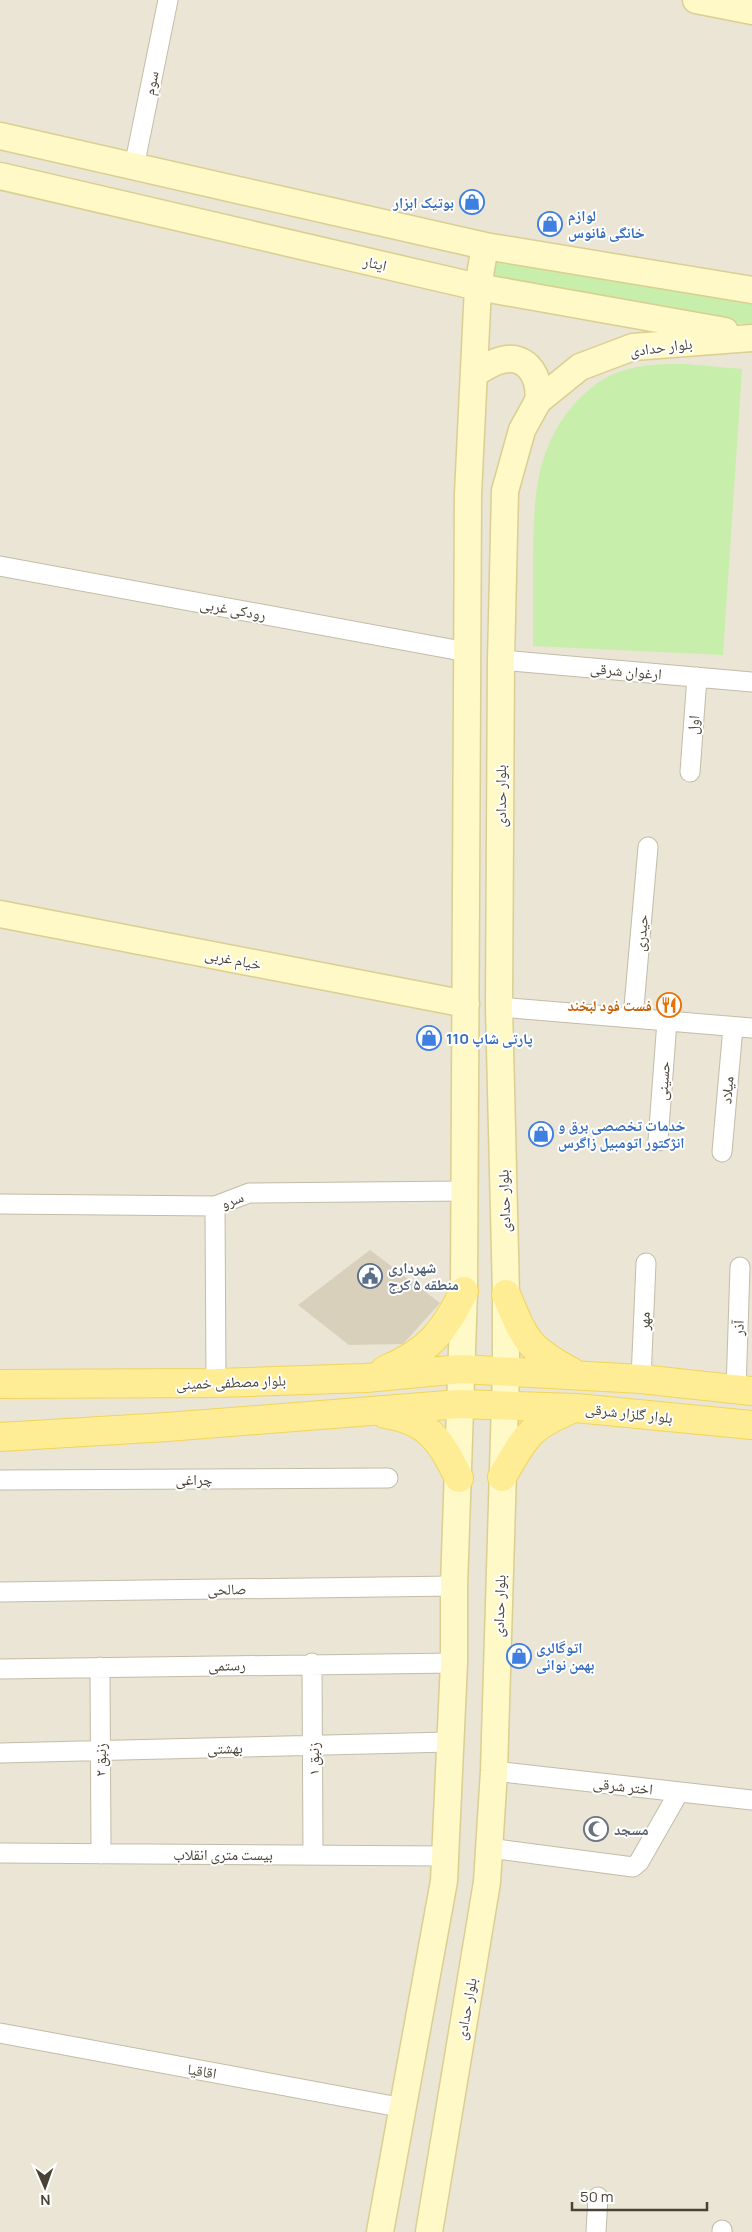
<svg xmlns="http://www.w3.org/2000/svg" width="752" height="2232" viewBox="0 0 752 2232" font-family="Manrope,'Noto Naskh Arabic',sans-serif">
  <rect width="100%" height="100%" fill="#f5f2e6"/>
  <path fill="#eae5d4" d="M0,0h752v2232h-752z"/>
  <path fill="#c8eeab" d="M494,260l258,40v25l-264,-42z
    M685,364l57,5 -19,286 -190,-9c0,-28 0,-56 0,-84 1,-60 0,-113 44,-161 10,-10 23,-22 37,-27 23,-10 46,-10 71,-10z"/>
  <path fill="#d8d0ba" d="M370,1250l70,53 -37,41 -54,1 -51,-40z"/>
  <g fill="none" stroke-linecap="round" stroke-linejoin="round">
    <defs>
      <path id="street" d="M134,167l34,-167
        M0,566l467,86
        M501,660l251,22
        M690,772l7,-95
        M499,1007l253,21
        M633,1018l15,-171
        M658,1141l9,-120
        M722,1152l11,-125
        M0,1204l215,2 34,-13 216,-2
        M215,1206l1,177
        M641,1379l5,-116
        M736,1390l4,-123
        M0,1480l388,-2
        M0,1592l454,-6
        M312,1663l1,192
        M100,1667l1,187
        M0,1669l454,-6
        M0,1753l450,-11
        M494,1771l258,29
        M489,1848l144,19 6,-5 40,-70
        M0,1853l445,3
        M0,2033l404,75
        M596,2232l2,-35
        M722,2232v-2"/>
      <path id="secondary" d="M696,0l56,11
        M0,136l485,110 267,44
        M0,176l478,111 247,44
        M474,374c8,-5 18,-12 28,-14 26,-7 39,19 36,41
        M0,914l466,90
        M380,2232l64,-351 10,-218v-77l10,-295 4,-797 10,-207 7,-41
        M429,2232l58,-350 7,-111 12,-401v-76l-7,-287 2,-347 4,-169 17,-61 16,-29 42,-34 53,-20 119,-9"/>
      <path id="primary" d="M506,1294c19,46 21,54 66,78
        M385,1370c43,-18 59,-38 79,-79
        M0,1384l216,-1 150,-5 95,-9 180,10 111,12
        M385,1414c44,7 55,26 74,64
        M0,1437l167,-10 293,-23 116,4 176,17
        M502,1477c24,-41 25,-49 70,-68"/>
    </defs>
    <use href="#street" stroke="#c2bca8" stroke-width="21"/>
    <use href="#secondary" stroke="#dacf91" stroke-width="29"/>
    <use href="#primary" stroke="#f1d558" stroke-width="30"/>
    <use href="#street" stroke="#fff" stroke-width="19"/>
    <use href="#secondary" stroke="#fff8c7" stroke-width="26"/>
    <use href="#primary" stroke="#ffed96" stroke-width="28"/>
  </g>
  <defs>
    <symbol id="shop-ring" viewBox="-11 -11 22 22"><circle r="9.5" fill="#fff" stroke="#3f7fe0" stroke-width="1.5"/><path d="M-5-2.5h2.3a2.7 3.5 0 0 1 5.4 0H5L5.5 6h-11ZM-1.5-2.5h3a1.5 2.3 0 0 0-3 0Z" fill="#3f7fe0"/></symbol>
    <symbol id="restaurant-ring" viewBox="-11 -11 22 22"><circle r="9.5" fill="#fff" stroke="#e8710a" stroke-width="1.5"/><path d="M-5-6h1v4h1v-4h1v4h1v-4h1v5L-1.5 .5V6h-2V.5L-5-1ZM5-6V6H3V1.5H1.5Q1.5-4 5-6Z" fill="#e8710a"/></symbol>
    <symbol id="civic-ring" viewBox="-11 -11 22 22"><circle r="9.5" fill="#fff" stroke="#5c6f8a" stroke-width="1.5"/><path d="M-.6-6.5H3V-4.5H.6V-3L4-1V1h2V6H-6V1h2V-1L-.6-3ZM-1.2 2.5V6h2.4V2.5Z" fill="#5c6f8a"/></symbol>
    <symbol id="mosque-ring" viewBox="-11 -11 22 22"><circle r="9.5" fill="#fff" stroke="#6b7280" stroke-width="1.5"/><path d="M3.5-4.9A6 6 0 1 0 3.5 4.9A5 5 0 1 1 3.5-4.9Z" fill="#6b7280"/></symbol>
  </defs>
  <g fill-rule="evenodd">
    <use href="#shop-ring" x="458" y="188" width="28" height="28"/>
    <use href="#shop-ring" x="536" y="210" width="28" height="28"/>
    <use href="#restaurant-ring" x="655" y="991" width="28" height="28"/>
    <use href="#shop-ring" x="415" y="1024" width="28" height="28"/>
    <use href="#shop-ring" x="527" y="1120" width="28" height="28"/>
    <use href="#civic-ring" x="356" y="1262" width="28" height="28"/>
    <use href="#shop-ring" x="505" y="1642" width="28" height="28"/>
    <use href="#mosque-ring" x="582" y="1815" width="28" height="28"/>
  </g>
  <g text-anchor="middle" dominant-baseline="central" stroke-width="4" stroke-linejoin="round" paint-order="stroke">
    <g font-size="15" fill="#494335" stroke="#fff">
      <text transform="translate(151 83) rotate(-79)">سوم</text>
      <text transform="translate(375 263) rotate(13)">ایثار</text>
      <text transform="translate(661 347) rotate(-7)">بلوار حدادی</text>
      <text transform="translate(233 609) rotate(10)">رودکی غربی</text>
      <text transform="translate(626 671) rotate(5)">ارغوان شرقی</text>
      <text transform="translate(693 725) rotate(-86)">اول</text>
      <text transform="translate(500 796) rotate(-90)">بلوار حدادی</text>
      <text transform="translate(641 933) rotate(-85)">حیدری</text>
      <text transform="translate(233 959) rotate(11)">خیام غربی</text>
      <text transform="translate(663 1081) rotate(-86)">حسینی</text>
      <text transform="translate(727 1090) rotate(-85)">میلاد</text>
      <text transform="translate(232 1200) rotate(-21)">سرو</text>
      <text transform="translate(504 1201) rotate(-92)">بلوار حدادی</text>
      <text transform="translate(644 1321) rotate(-88)">مهر</text>
      <text transform="translate(738 1328) rotate(-88)">آذر</text>
      <text transform="translate(231 1382) rotate(-2)">بلوار مصطفی خمینی</text>
      <text transform="translate(629 1413) rotate(6)">بلوار گلزار شرقی</text>
      <text x="194" y="1479">چراغی</text>
      <text transform="translate(227 1589) rotate(-1)">صالحی</text>
      <text transform="translate(499 1606) rotate(-88)">بلوار حدادی</text>
      <text transform="translate(227 1665) rotate(-1)">رستمی</text>
      <text transform="translate(225 1748) rotate(-1)">بهشتی</text>
      <text transform="translate(313 1759) rotate(-90)">زنبق ۱</text>
      <text transform="translate(100 1760) rotate(-90)">زنبق ۲</text>
      <text transform="translate(623 1786) rotate(6)">اختر شرقی</text>
      <text x="223" y="1854">بیست متری انقلاب</text>
      <text transform="translate(466 2009) rotate(-80)">بلوار حدادی</text>
      <text transform="translate(202 2071) rotate(10)">اقاقیا</text>
    </g>
    <g font-size="15" font-weight="bold" fill="#366cbe" stroke="#fff" text-anchor="start">
      <text x="454" y="202" text-anchor="end">بوتیک ابزار</text>
      <text x="568" y="215">لوازم<tspan x="568" dy="17">خانگی فانوس</tspan></text>
      <text x="446" y="1038">پارتی شاپ 110</text>
      <text x="558" y="1125">خدمات تخصصی برق و<tspan x="558" dy="17">انژکتور اتومبیل زاگرس</tspan></text>
      <text x="536" y="1647">اتوگالری<tspan x="536" dy="17">بهمن نوائی</tspan></text>
    </g>
    <g font-size="15" font-weight="bold" fill="#c56008" stroke="#fff" text-anchor="end">
      <text x="652" y="1005">فست فود لبخند</text>
    </g>
    <g font-size="15" font-weight="bold" fill="#4e5e75" stroke="#fff" text-anchor="start">
      <text x="388" y="1267">شهرداری<tspan x="388" dy="17">منطقه ۵ کرج</tspan></text>
    </g>
    <g font-size="15" font-weight="bold" fill="#5b616d" stroke="#fff" text-anchor="start">
      <text x="614" y="1829">مسجد</text>
    </g>
  </g>
  <g transform="translate(45 2187) rotate(178)" stroke="#ffffff" stroke-width="4" paint-order="stroke">
  <path d="M0-4L9 19L0 12L-9 19Z" fill="#494335"/>
  <text y="-8" font-size="14" font-weight="bold" text-anchor="middle" fill="#494335">N</text>
  </g>
  <path d="M572 2202v8h135v-8" fill="none" stroke="#494335" stroke-width="2.5"/>
  <text x="580" y="2202" font-size="15" fill="#494335" stroke="#ffffff" stroke-width="4" paint-order="stroke">50 m</text>
</svg>
